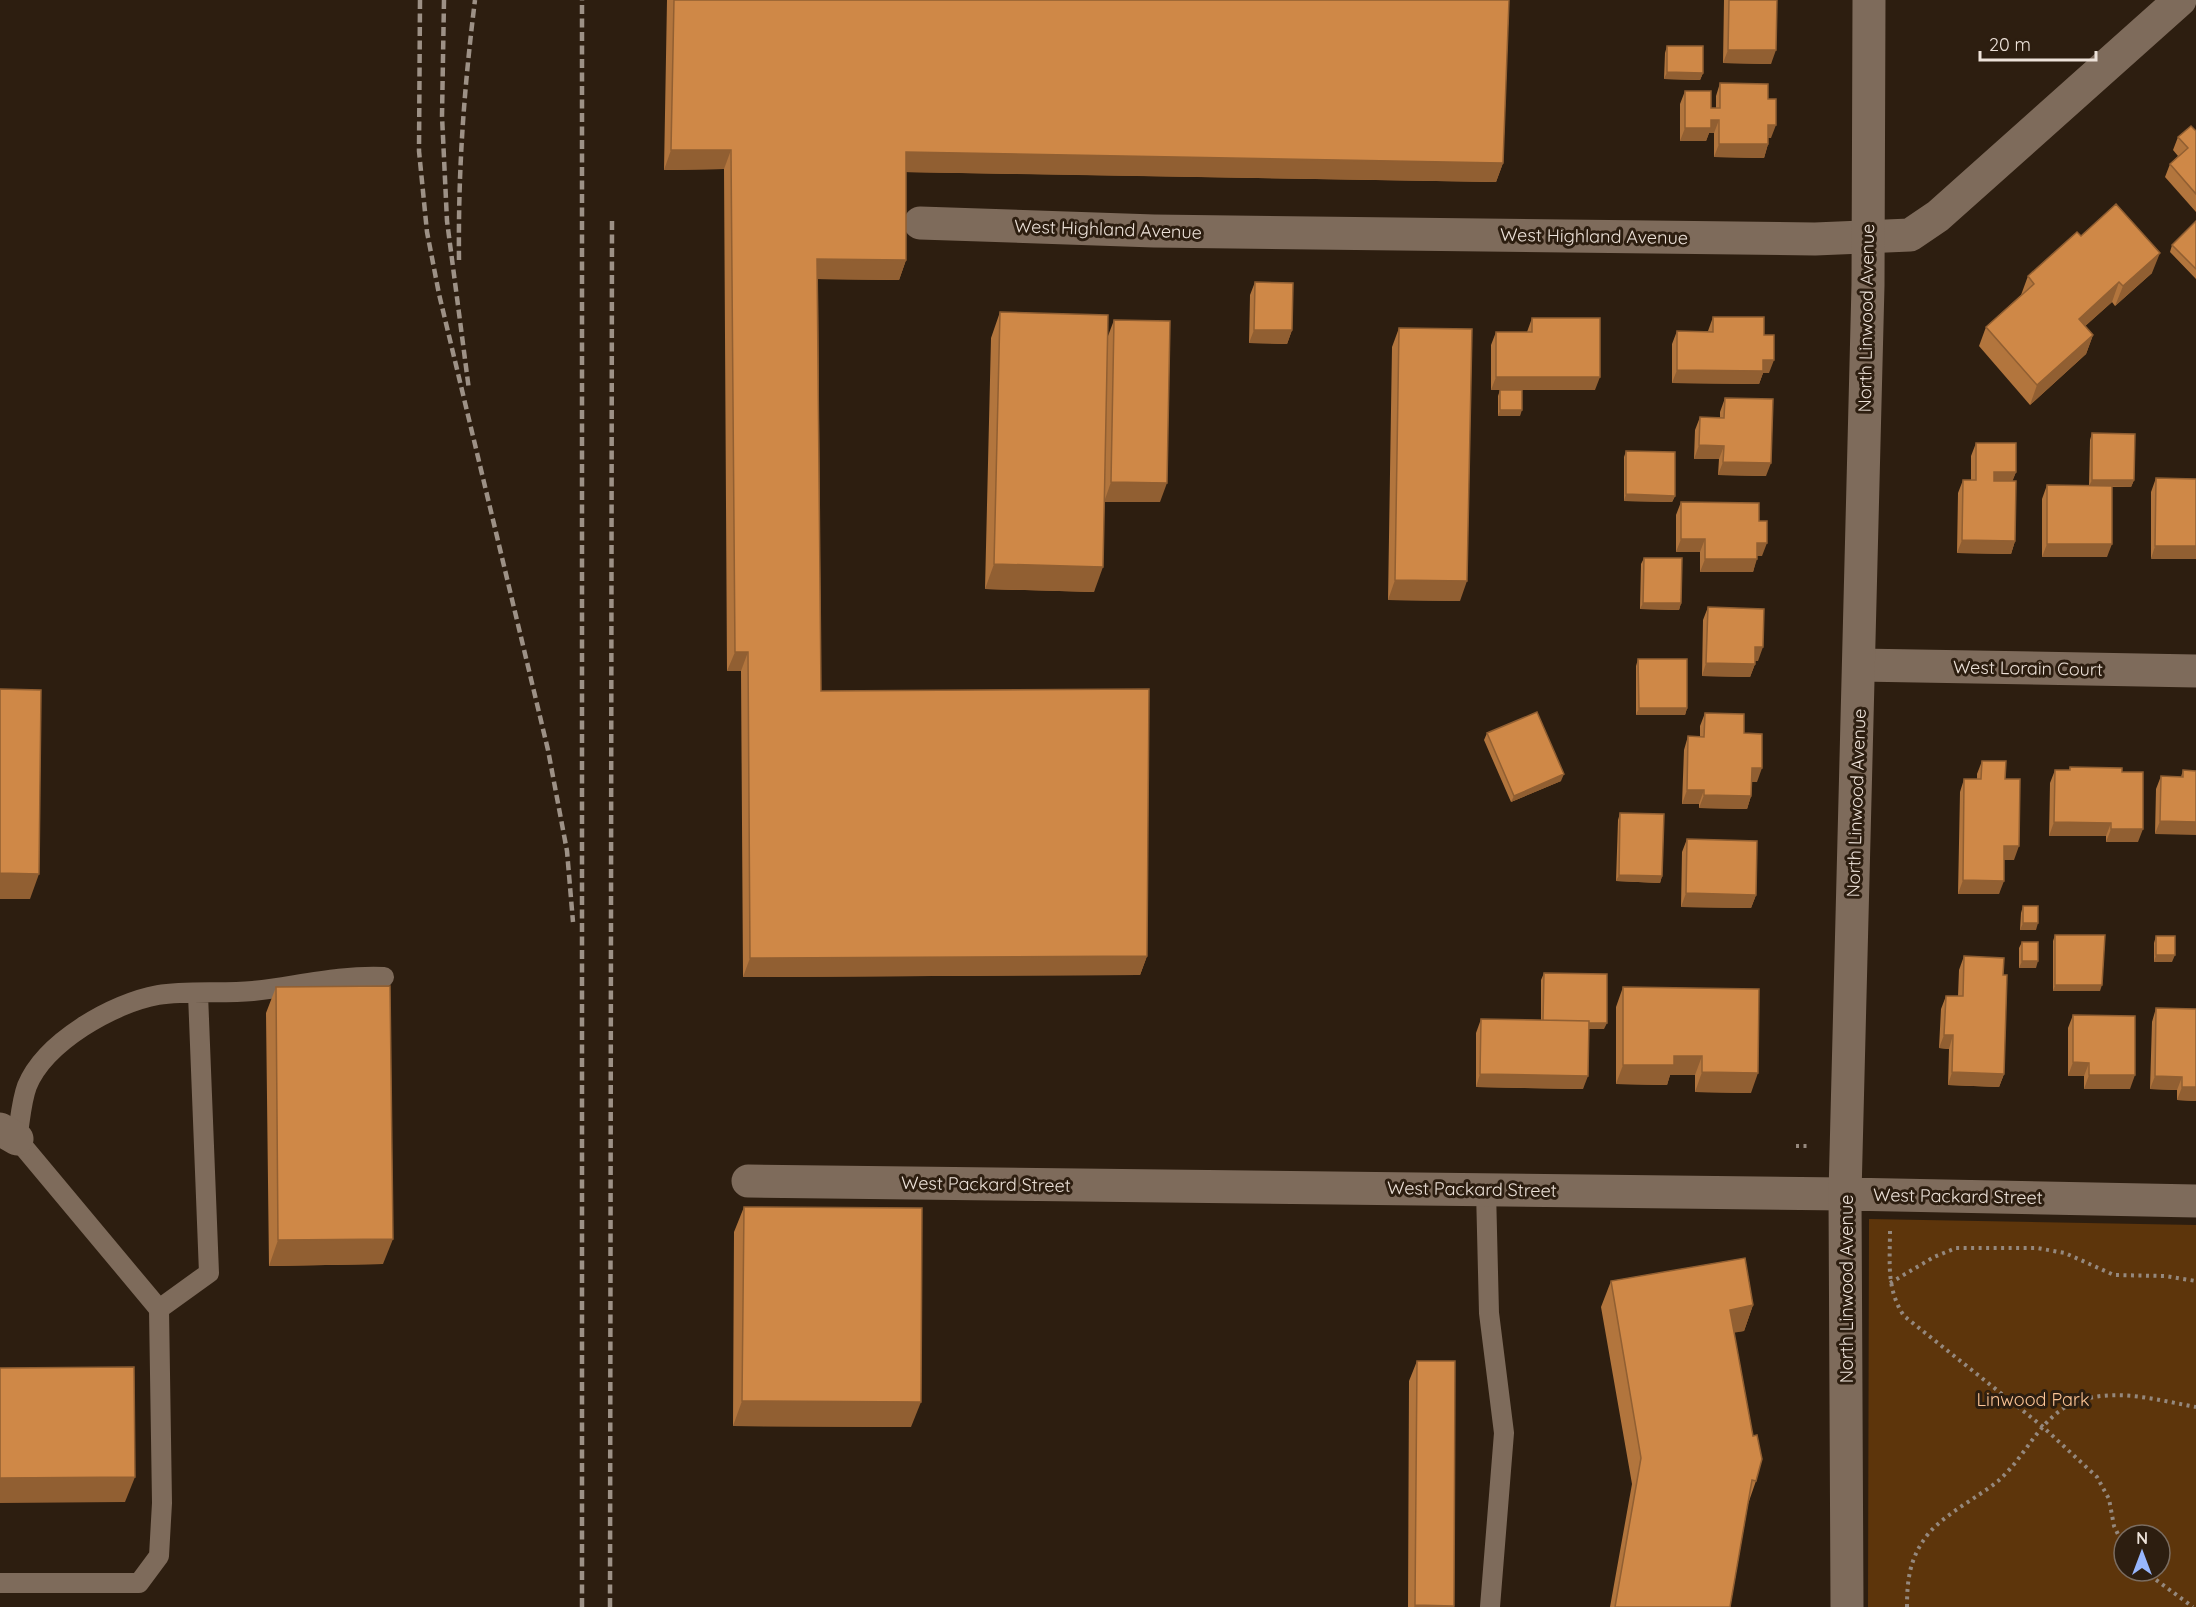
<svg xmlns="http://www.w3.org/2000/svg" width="2196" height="1607" viewBox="0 0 2196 1607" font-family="Quicksand,sans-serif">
  <rect width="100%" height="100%" fill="#2d1e10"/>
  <path fill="#5d350b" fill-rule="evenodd" d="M1869,1219l327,6v382h-328zM2124,1535h36v36h-36z"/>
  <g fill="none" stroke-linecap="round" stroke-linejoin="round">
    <path stroke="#95887d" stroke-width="4" stroke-dasharray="3 4.5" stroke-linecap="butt" d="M1796,1146h15
      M1890,1231c0,31 -4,58 14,85l138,110 55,51 12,22 5,27 10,21
      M1890,1283l44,-26 22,-9h81l28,5 49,22 51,1 31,5
      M2144,1571l49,36
      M1907,1607c0,-24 2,-45 16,-66 15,-24 53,-42 75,-60 29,-25 42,-66 80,-80 39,-13 79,-1 118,6"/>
    <path stroke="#7e6b5b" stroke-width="20" d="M1486,1190l3,123 15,120 -14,174
      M159,1309l50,-36 -11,-279
      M0,1583h139l20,-27 3,-53 -3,-194 -142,-170c3,-16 4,-37 10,-53 18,-44 86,-83 131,-91 30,-5 64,-1 95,-4 44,-5 87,-16 131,-14"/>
    <path stroke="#7e6b5b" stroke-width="33" d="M920,223l234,8 661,8 95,-4 28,-19 242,-216
      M1859,665l337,6
      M0,1129l17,10
      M748,1181l1097,13"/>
    <path stroke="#7e6b5b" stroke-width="33" d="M1845,1194l351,7
      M1847,1607l-2,-413 23,-909 1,-285"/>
    <path stroke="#9d9186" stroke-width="4.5" stroke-dasharray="9 4.5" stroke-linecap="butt" d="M420,0l-1,151 8,81 12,62 109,456 19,101 6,71
      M444,0l-2,116 5,105 22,169
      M459,260c-1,-90 5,-171 16,-260
      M582,1607v-1607
      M610,1607l2,-1388"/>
  </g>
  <path fill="#b2753d" d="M667,0h842l-6,163 -7,19 -590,-10v88l-7,20 -81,-1 3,412 326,265 -7,19 -397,2 -2,-306h-14l-3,-502 -60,1z
    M1724,0h53l-6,64 -48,-1z
    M1667,46l36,27 -3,7 -36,-1 1,-26z
    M1720,83l48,16 3,39h-3v6l-4,14 -50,-1v-24h-5l-3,8h-26v-37l5,-13 26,17h5v-12z
    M2196,131v81l-31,-35 5,-13 8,-8 -5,-6 5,-13z
    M2196,221v58l-26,-27 2,-7z
    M2081,236l71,37 -37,33 -3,-4 -27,24 8,9 -7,19 -56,51 -51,-59 7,-19 35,-32 7,-19z
    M1255,282l37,48 -5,14 -38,-1 1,-48z
    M1000,312l108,24 6,-16 46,182h-55l-11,90 -109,-3 6,-251z
    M1713,317l51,18 5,38h-6l-4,11 -87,-1v-39l5,-13h31z
    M1532,318l63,72h-73l-2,26h-22v-20l2,-6h-9v-45l5,-13h31z
    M1399,328l61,273 -72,-1 4,-253z
    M1725,398l41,78 -48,-1 1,-16h-25l1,-29 5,-13 20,1v-6z
    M2092,433l42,47 -3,7h-19l-5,70h-65v-58l5,-14 42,1 1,-46z
    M1976,443l40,29 -4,9 3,60 -4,13 -54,-1 1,-60 5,-13h8v-24z
    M1626,451l49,45 -3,6 -48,-1v-44z
    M2156,478l40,1 -45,80v-67z
    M1681,502l78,19 3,35h-5l-4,16h-53v-20h-24v-37z
    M1644,558l37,45 -2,7 -39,-1 1,-45z
    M1708,607l50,54h-3v3l-5,13 -48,-1 1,-56z
    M1638,659l49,49 -2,7h-49v-49z
    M1705,713l39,20 13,49h-5l-1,14 -4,13 -48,-1v-4h-17l2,-54 4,-14 12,1v-11z
    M1487,733l74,48 -50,21 -27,-62z
    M1982,761l23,18 9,81h-10l-5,34h-41l2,-102 4,-13h13v-5z
    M2070,767l52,5 16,70h-32v-6h-57l1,-53 5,-13h14z
    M2183,770l13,1 -41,63 1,-45 5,-13 20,1z
    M1620,813l42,63 -2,7 -44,-2 2,-61z
    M1687,839l69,56 -5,13 -70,-1 1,-55z
    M2023,906l13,24h-16l1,-17z
    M2055,935l45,56h-47v-50z
    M2156,936l16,26h-18v-19z
    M2022,942l14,26h-17v-20z
    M1964,956l39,19 1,99 -5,13 -51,-2 1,-36 -10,-1 2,-39 5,-13h12l1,-26z
    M1544,973l60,56h-16l-5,60 -107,-2v-54l5,-14 60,1v-40z
    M276,987l107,277 -114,2 -3,-253z
    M1623,987l128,106 -56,-1v-17h-25l-3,10 -51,-1v-77z
    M2156,1008l40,93 -19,-1v-10l-27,-1 2,-67z
    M2073,1015l57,74h-46v-13h-16v-48z
    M744,1207l167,220 -178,-1 1,-194z
    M1611,1281l142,24 -9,26 -10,1 22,149 -8,23 -18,103h-120l22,-123 -31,-177z
    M1417,1361l37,246h-46l1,-226z"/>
  <path fill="#915f32" d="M1728,50h48l-5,14 -48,-1z
    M1667,72l36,1 -3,7 -36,-1z
    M1711,120h8l-5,13h-5l-3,8h-26l5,-13z
    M1768,125h8l-5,13h-7z
    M1719,144h49l-4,14 -50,-1z
    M671,150h60l-7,19 -60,1z
    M906,152l597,11 -7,19 -597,-10z
    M2160,253l-8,20 -37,33 8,-20z
    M817,259l89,1 -7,20 -89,-1z
    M2119,282l-7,20 -40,36 7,-19z
    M1254,330h38l-5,14 -38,-1z
    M2093,335l-7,19 -56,51 7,-20z
    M1763,360h11l-5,13h-6l-4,11 -87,-1 5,-13z
    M1496,377h104l-5,13h-104z
    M1500,410h22l-2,6h-22z
    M1699,445l25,1 -5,13h-25z
    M1723,462l48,1 -5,13 -48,-1z
    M1994,472h22l-5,13h-22z
    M2092,480h42l-3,7 -42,-1z
    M1111,482l56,1 -7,19h-56z
    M1626,494l49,2 -3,6 -48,-1z
    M1681,539h24l-5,13h-24z
    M1962,540l53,1 -4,13 -54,-1z
    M1757,543h10l-5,13h-9z
    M2047,544h65l-5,13h-65z
    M2155,546h41v13h-45z
    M1705,559h52l-4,13h-53z
    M994,564l109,3 -9,25 -109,-3z
    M1395,580l72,1 -7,20 -72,-1z
    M1643,603h38l-2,7 -39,-1z
    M1755,647h8l-5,14h-7z
    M735,652h13l-7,19h-14z
    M1706,663l49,1 -5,13 -48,-1z
    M1639,708h48l-2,7h-49z
    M1752,768h10l-5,14h-10z
    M1564,774l-3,7 -50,21 3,-6z
    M1687,790h17l-5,14h-17z
    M1704,795l47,1 -4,13 -48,-1z
    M2160,821l36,1v13l-41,-1z
    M2054,822l57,1 -5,13h-57z
    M2111,829h32l-5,13h-32z
    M2004,846h15l-5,14h-15z
    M0,873l39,1 -9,25h-30z
    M1619,875l43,1 -2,7 -44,-2z
    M1963,880l41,1 -5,13h-41z
    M1686,893l70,2 -5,13 -70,-1z
    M2023,923h15l-2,7h-16z
    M2156,955h19l-3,7h-18z
    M1147,956l-7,19 -397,2 7,-19z
    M2022,961h16l-2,7h-17z
    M2055,985h47l-2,6h-47z
    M1543,1022l64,1 -3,6h-63z
    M1944,1035h9l-4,14 -10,-1z
    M1674,1056h28l-7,19h-25l-3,10 -51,-1 7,-19z
    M2073,1062l16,1 -5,13h-16z
    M1702,1072l56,1 -7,20 -56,-1z
    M1952,1072l52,2 -5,13 -51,-2z
    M1480,1074l108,2 -5,13 -107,-2z
    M2089,1075h46l-5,14h-46z
    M2155,1076l27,1 -5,13 -27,-1z
    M2182,1087h14v14l-19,-1z
    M393,1239l-10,25 -114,2 9,-26z
    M1753,1305l-9,26 -23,4 9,-25z
    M742,1401l179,1 -10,25 -178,-1z
    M135,1477l-10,25 -125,1v-25z
    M1415,1605l39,1v1h-40z"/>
  <path fill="#cf8847" stroke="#915f32" stroke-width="1.5" d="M674,0h835l-6,163 -597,-11v108l-89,-1 4,432 328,-2 -2,267 -397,2 -2,-306h-13l-4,-502h-60z
    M1729,0h48l-1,50h-48z
    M1667,46h36v27l-36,-1z
    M1720,83l48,1v15h8v26h-8v19h-49v-24h-8v8h-26v-37h26v17h9z
    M2191,126l5,5v63l-26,-30 18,-16 -10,-11z
    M2116,204l44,49 -37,33 -4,-4 -40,37 14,16 -56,50 -51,-58 48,-43 -6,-8 49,-44 4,4z
    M2196,221v48l-24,-24z
    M1255,282l38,1 -1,47h-38z
    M1000,312l108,3 -5,252 -109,-3z
    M1713,317h51v18h10v25h-11v11l-86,-1v-39l36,1z
    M1532,318h68v59h-104v-45h36z
    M1114,320l56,1 -3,162 -56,-1z
    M1399,328l73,1 -5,252 -72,-1z
    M1500,390h22v20h-22z
    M1725,398l48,1 -2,64 -48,-1 1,-16 -25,-1 1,-28 24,1z
    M2092,433l43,1 -1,46h-42z
    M1976,443h40v29h-22v9h22l-1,60 -53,-1 1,-60h13z
    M1626,451l49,1v44l-49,-2z
    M2156,478l40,1v67h-41z
    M2047,485l65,1v58h-65z
    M1681,502l78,1v18h8v22h-10v16h-52v-20h-24z
    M1644,558h38l-1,45h-38z
    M1708,607l56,2 -1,38h-8v17l-49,-1z
    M1638,659h49v49h-48z
    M0,689l41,1 -2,184 -39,-1z
    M1537,712l27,62 -50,22 -27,-63z
    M1705,713l39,1v19l18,1v34h-10l-1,28 -47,-1v-5h-17l1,-54 16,1z
    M1982,761h24l-1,18h15l-1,67h-15v35l-41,-1 1,-101h17z
    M2070,767l52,1v4h21v57h-32v-6l-57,-1 1,-52h15z
    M2183,770l13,1v51l-36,-1 1,-45 22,1z
    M1620,813l44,1 -2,62 -43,-1z
    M1687,839l70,2 -1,54 -70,-2z
    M2023,906h15v17h-15z
    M2055,935h50l-3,50h-47z
    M2156,936h19v19h-19z
    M2022,942h16v19h-16z
    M1964,956l40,2 -1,17h4l-3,99 -52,-2 1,-37h-9l2,-39h17z
    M1544,973l63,1v49h-18v-2l-46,-1z
    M390,986l3,253 -115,1 -2,-253z
    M1623,987l136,2 -1,84 -56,-1v-16h-28v9h-51z
    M2156,1008l40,1v78h-14v-10l-27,-1z
    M2073,1015l62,1v59h-46v-12l-16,-1z
    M1481,1019l108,2 -1,55 -108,-2z
    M744,1207l178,1 -1,194 -179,-1z
    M1745,1258l8,47 -23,5 23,126 4,-1 5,24 -6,22 -4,-1 -22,127h-115l26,-149 -30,-177z
    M1417,1361h38l-1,245 -39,-1z
    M134,1367l1,110 -135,1v-110z"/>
  <g text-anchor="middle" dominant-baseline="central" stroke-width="6" stroke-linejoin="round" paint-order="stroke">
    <g font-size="18" fill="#ede2d9" stroke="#2d1e10">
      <text transform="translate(1108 229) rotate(2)">West Highland Avenue</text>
      <text transform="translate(1594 236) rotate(1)">West Highland Avenue</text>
      <text transform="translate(1866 318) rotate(-89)">North Linwood Avenue</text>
      <text transform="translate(2028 668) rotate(1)">West Lorain Court</text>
      <text transform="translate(1856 803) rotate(-88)">North Linwood Avenue</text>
      <text transform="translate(986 1184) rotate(1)">West Packard Street</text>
      <text transform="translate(1472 1189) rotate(1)">West Packard Street</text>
      <text transform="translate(1958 1196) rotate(1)">West Packard Street</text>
      <text transform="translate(1846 1289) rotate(-90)">North Linwood Avenue</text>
    </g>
    <g font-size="18" fill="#fdc596" stroke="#2d1e10">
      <text x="2033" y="1399">Linwood Park</text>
    </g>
  </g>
  <g transform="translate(2142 1553)"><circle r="28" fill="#2d1e10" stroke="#7a6c60" stroke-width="1.5"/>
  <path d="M0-4.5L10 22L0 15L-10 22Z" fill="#97b6fd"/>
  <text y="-9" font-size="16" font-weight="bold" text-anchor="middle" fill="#ede2d9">N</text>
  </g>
  <path d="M1980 51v9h116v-9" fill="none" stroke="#ede2d9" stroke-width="3"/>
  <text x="1989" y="51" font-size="18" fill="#ede2d9" stroke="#2d1e10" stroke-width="4.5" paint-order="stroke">20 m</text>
</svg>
